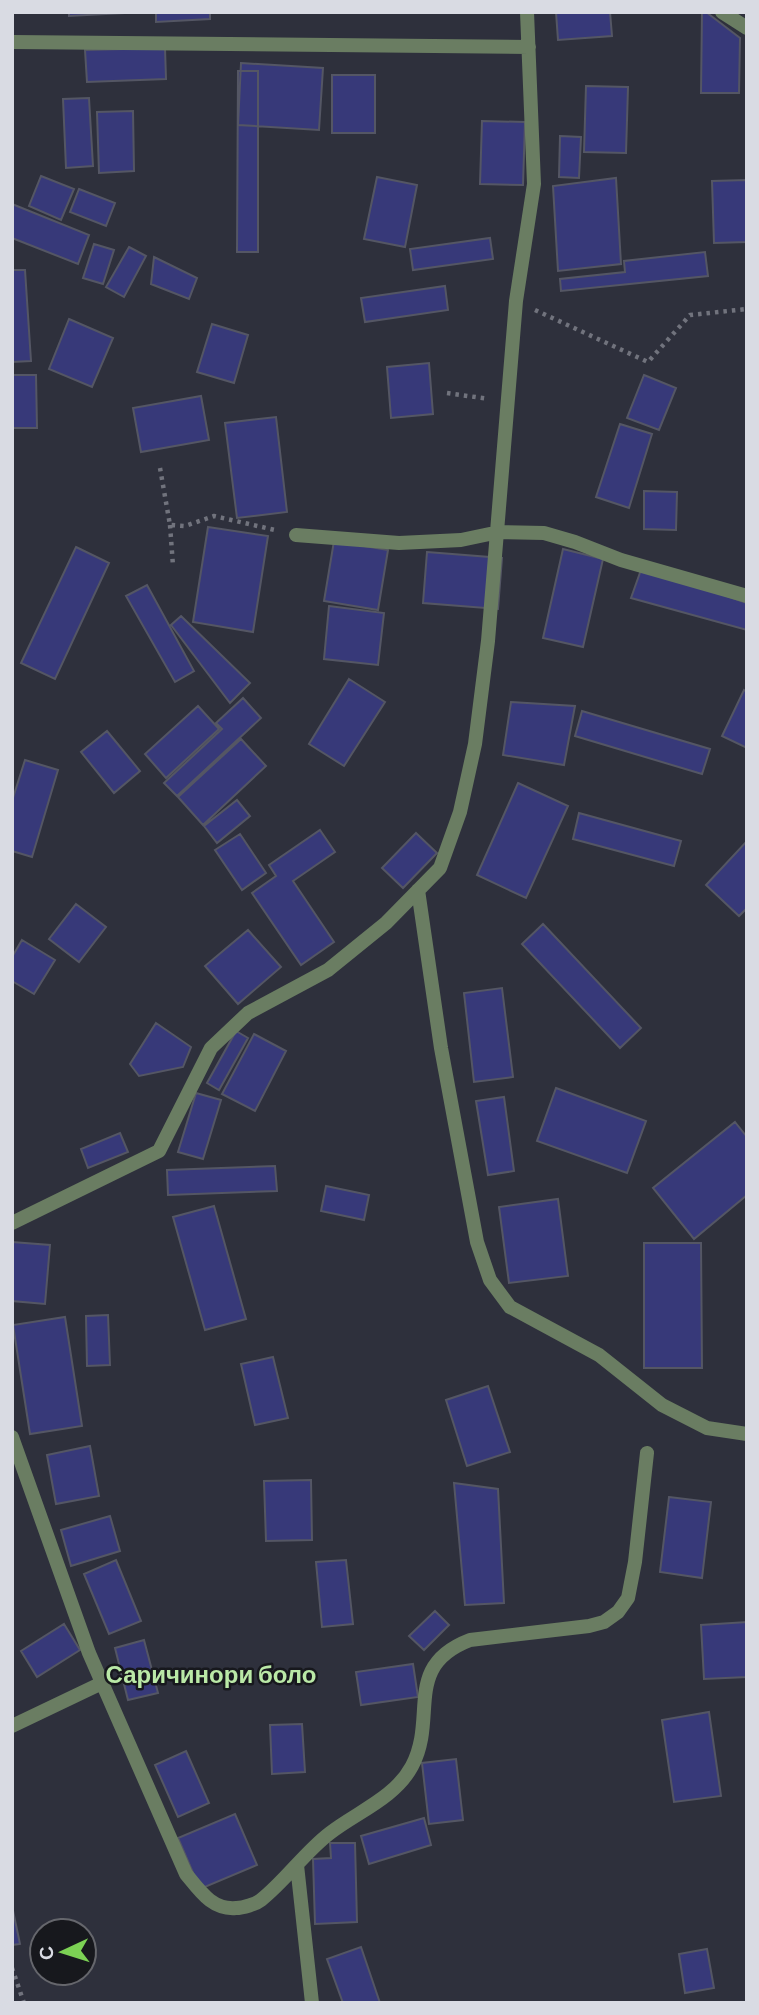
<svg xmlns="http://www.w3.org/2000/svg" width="759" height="2015" viewBox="0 0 759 2015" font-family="Barlow,sans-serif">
  <rect width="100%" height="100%" fill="#2e303c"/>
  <path fill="#373979" stroke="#545664" stroke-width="2" d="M69,12h55v1l-55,3z
    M156,12h54v7l-54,3z
    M556,12h54l2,24 -54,4z
    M702,12h4l34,26 -1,55h-38z
    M165,48l1,31 -79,3 -2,-32z
    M241,63l82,5 -4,62 -81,-5z
    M238,71h20v181h-21z
    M332,75h43v58h-43z
    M586,86l42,1 -2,66 -42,-1z
    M89,98l4,68 -27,2 -3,-69z
    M133,111l1,60 -35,2 -2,-61z
    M482,121l43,1 -2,63 -43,-1z
    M560,136l21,1 -2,41 -20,-1z
    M41,176l33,13 -13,31 -32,-14z
    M377,177l40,8 -12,62 -41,-8z
    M616,178l5,86 -63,7 -5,-85z
    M747,180v62l-33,1 -2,-62z
    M79,189l36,14 -9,23 -36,-14z
    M12,204l77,31 -11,29 -66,-26z
    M490,238l3,21 -80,11 -3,-21z
    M94,244l20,6 -11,34 -20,-6z
    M129,247l17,9 -22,41 -18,-10z
    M705,252l3,24 -147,15 -1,-12 65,-7 -1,-11z
    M154,257l43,21 -8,21 -38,-15z
    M12,270h13l6,91 -19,1z
    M445,286l3,24 -83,12 -4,-24z
    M69,319l44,19 -21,49 -43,-18z
    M212,324l36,11 -14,48 -37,-11z
    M429,363l4,51 -42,4 -4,-51z
    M12,375h24l1,53h-25z
    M644,375l32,13 -17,42 -32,-12z
    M201,396l8,44 -68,12 -8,-44z
    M276,417l11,95 -50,6 -12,-95z
    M620,424l32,10 -23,74 -33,-11z
    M644,491l33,1 -1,38 -32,-1z
    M208,527l60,9 -15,96 -60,-10z
    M334,541l54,9 -10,60 -54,-9z
    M76,547l33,16 -54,116 -34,-16z
    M563,549l40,10 -20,88 -40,-9z
    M427,552l75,6 -4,51 -75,-6z
    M642,567l105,36v27l-116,-32z
    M147,585l47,86 -19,11 -49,-86z
    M329,606l55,7 -6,52 -54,-6z
    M181,616l69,67 -20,20 -59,-78z
    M349,679l36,23 -41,64 -35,-22z
    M744,690l3,2v56l-25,-12z
    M243,698l18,20 -84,78 -13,-13 58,-54 -6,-6z
    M511,702l64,4 -11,59 -61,-10z
    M198,706l21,23 -53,49 -21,-24z
    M582,711l128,38 -8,25 -127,-38z
    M107,731l33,40 -26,22 -33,-41z
    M241,739l25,27 -63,59 -25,-28z
    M25,760l33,10 -26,87 -20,-6v-50z
    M518,783l50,23 -42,92 -49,-23z
    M237,800l13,16 -33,27 -13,-17z
    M579,813l102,28 -7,25 -101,-27z
    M320,830l15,22 -42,29 41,61 -33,23 -49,-72 24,-17 -7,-11z
    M416,833l21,20 -34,35 -21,-20z
    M240,834l26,39 -24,17 -27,-40z
    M747,841v67l-8,8 -33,-31z
    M76,904l30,23 -27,35 -30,-23z
    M543,924l98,104 -21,20 -98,-104z
    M248,930l33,37 -43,37 -33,-38z
    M22,940l33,20 -21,34 -22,-13v-24z
    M502,988l11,89 -39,5 -10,-89z
    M156,1023l35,24 -8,20 -44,9 -9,-12z
    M236,1031l12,7 -29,52 -12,-7z
    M254,1034l32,17 -31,60 -33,-17z
    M556,1088l90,33 -19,52 -90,-32z
    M196,1093l25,7 -18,59 -25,-7z
    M504,1097l10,74 -26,4 -12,-74z
    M735,1122l12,15v58l-53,44 -41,-51z
    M120,1133l8,19 -40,16 -7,-19z
    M275,1166l2,25 -109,4 -1,-25z
    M326,1186l43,9 -5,25 -43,-9z
    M558,1199l10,77 -59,7 -10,-76z
    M214,1206l32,113 -41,11 -32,-113z
    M12,1242l38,3 -5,59 -33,-3z
    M644,1243h57l1,125h-58z
    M108,1315l2,50 -23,1 -1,-50z
    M65,1317l17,109 -52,8 -17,-109z
    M273,1357l15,61 -33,7 -14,-61z
    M488,1386l22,66 -43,14 -21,-66z
    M90,1446l9,50 -43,8 -9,-49z
    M311,1480l1,60 -46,1 -2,-60z
    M454,1483l44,6 6,114 -39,2z
    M669,1497l42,5 -9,76 -42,-6z
    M110,1516l10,35 -49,15 -10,-36z
    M116,1560l25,61 -32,13 -25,-60z
    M346,1560l7,64 -31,3 -6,-65z
    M435,1611l14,14 -25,25 -15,-14z
    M747,1622v55l-43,2 -3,-54z
    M64,1624l16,26 -43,27 -16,-26z
    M144,1640l14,53 -30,7 -13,-52z
    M413,1664l5,33 -57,8 -5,-33z
    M709,1712l12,84 -47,6 -12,-82z
    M302,1724l3,48 -33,2 -2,-49z
    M186,1751l23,52 -31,14 -23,-52z
    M456,1759l7,61 -34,4 -7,-61z
    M235,1814l22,51 -57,24 -22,-51z
    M424,1818l7,27 -62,19 -8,-28z
    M330,1843h25l2,79 -42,2 -2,-65 18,-1z
    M12,1906l8,38 -8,1z
    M361,1947l19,56h-37l-16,-44z
    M707,1949l7,39 -29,5 -6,-39z"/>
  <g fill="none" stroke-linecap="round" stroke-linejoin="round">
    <path stroke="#71737d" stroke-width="4.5" stroke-dasharray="3.5 5" stroke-linecap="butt" d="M535,310l113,52 42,-47 57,-6
      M447,393l42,6
      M160,468l10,57 15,1 29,-10 61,14
      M170,525l3,41
      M12,1968l12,35"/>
    <path stroke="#6a7d62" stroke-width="14" d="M722,12l25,16
      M12,42l517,5
      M296,535l103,8 62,-3 38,-8 45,1 31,9 46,18 126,36
      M418,890l23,158 36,194 13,38 20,27 89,48 63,50 45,23 40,6
      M12,1223l147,-72 52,-103 37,-35 80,-43 58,-47 54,-55 20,-56 15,-68 13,-103 28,-340 18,-117 -7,-172
      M12,1437l77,216 97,221c14,17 26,36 50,34 7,0 20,-4 25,-8 25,-20 44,-48 69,-67 27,-21 65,-35 82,-67 26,-49 -10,-100 58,-126l119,-14 15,-4 14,-10 10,-14 7,-36 12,-109
      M12,1726l90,-43
      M297,1865l15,138"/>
  </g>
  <g text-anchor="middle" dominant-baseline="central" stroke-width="5" stroke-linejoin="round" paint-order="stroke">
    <g font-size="24" font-weight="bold" fill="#bae9a7" stroke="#17181d">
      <text x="211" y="1673">Саричинори боло</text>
    </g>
  </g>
  <rect width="759" height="2015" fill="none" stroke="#d9dbe3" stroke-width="28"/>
  <g transform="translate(63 1952) rotate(266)"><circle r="33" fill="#17181d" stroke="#65666c" stroke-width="2"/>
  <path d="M0-5L12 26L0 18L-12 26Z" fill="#7cd154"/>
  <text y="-10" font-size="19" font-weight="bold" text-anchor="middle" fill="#d9dbe3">С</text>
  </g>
</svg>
